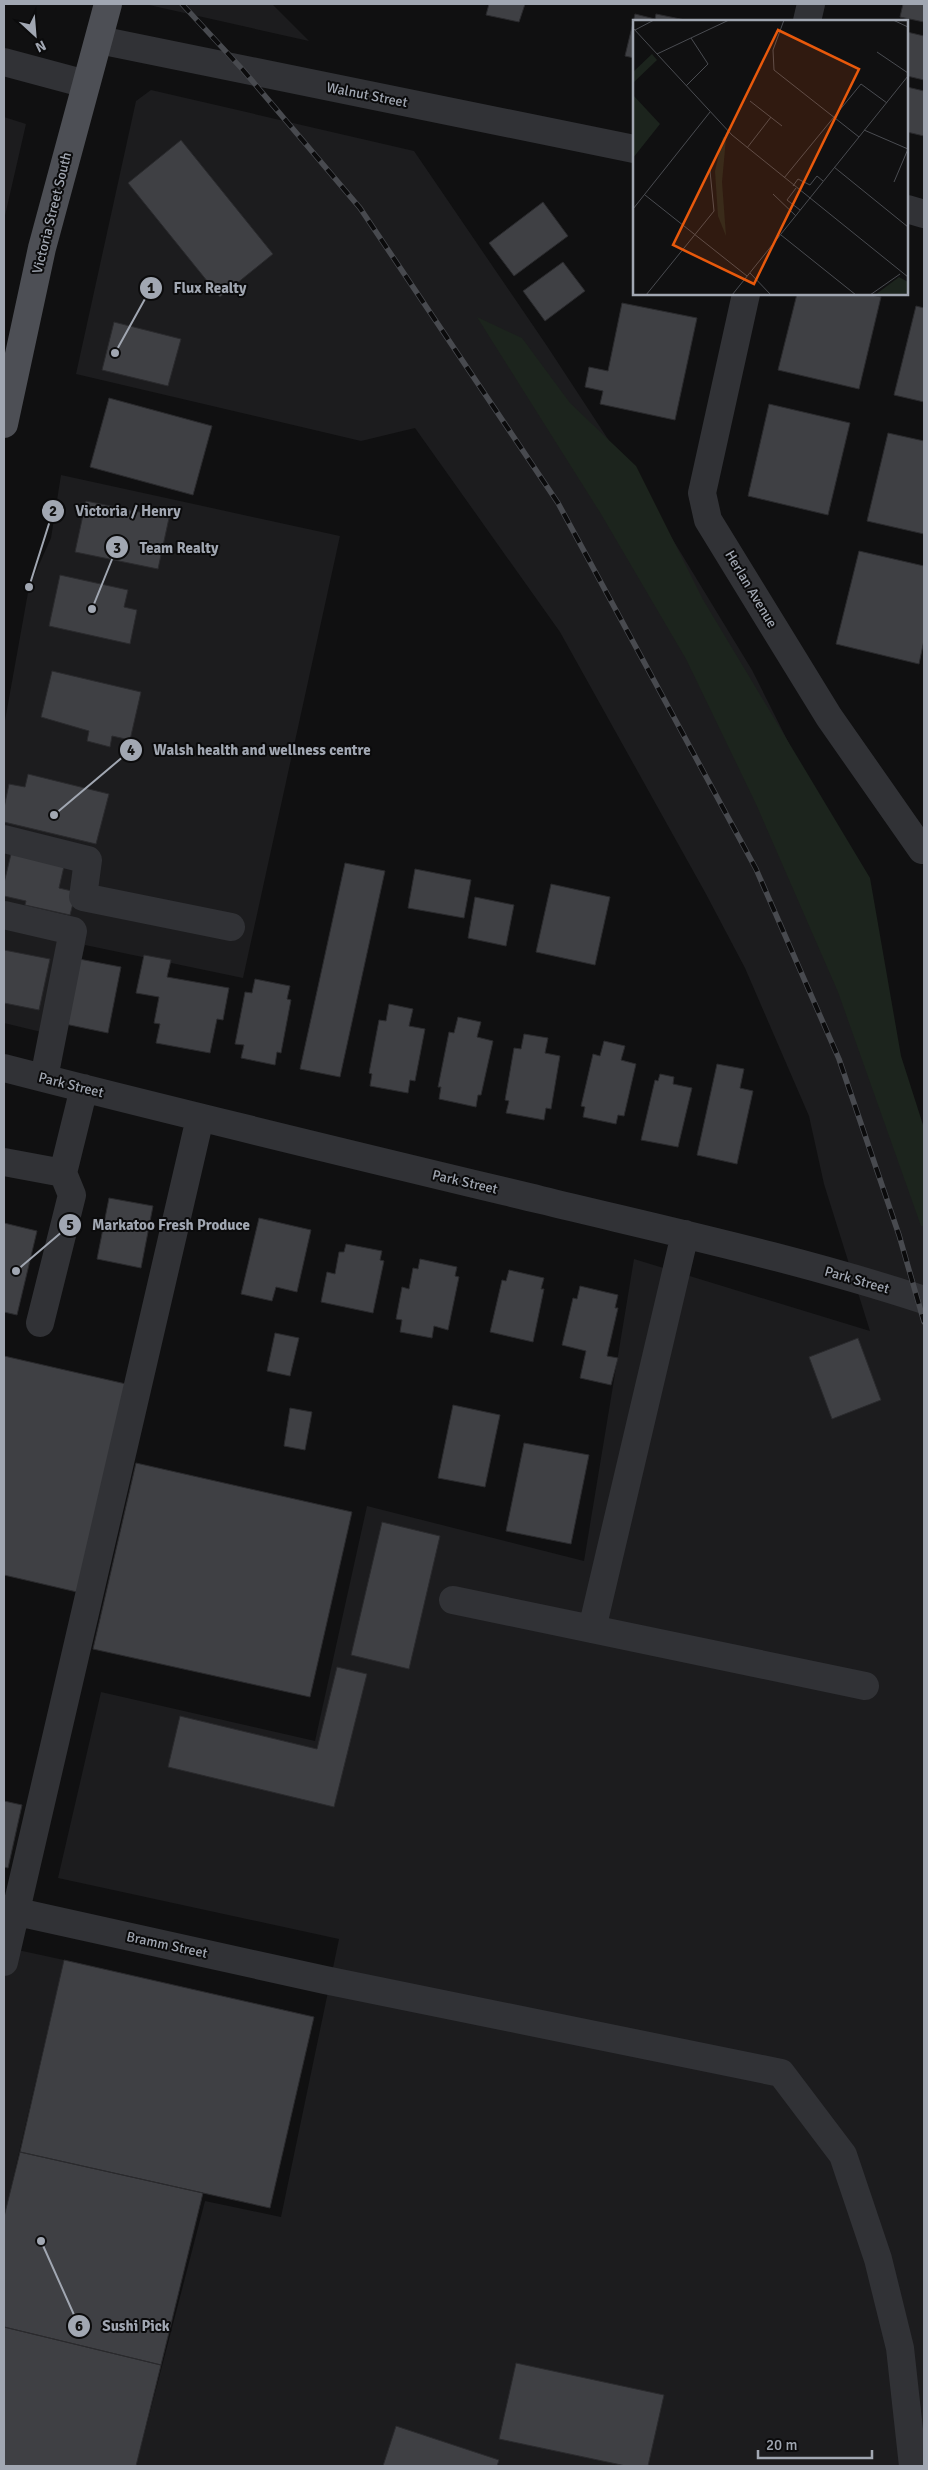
<svg xmlns="http://www.w3.org/2000/svg" width="928" height="2470" viewBox="0 0 928 2470" font-family="Signika,sans-serif">
  <rect width="100%" height="100%" fill="#101011"/>
  <path fill="#1c1c1e" d="M272,4l37,37 -160,-36v-1z
    M151,90l263,61 133,195 112,171 93,153 85,169 87,331v1296h-788l69,-265 76,16 58,-278 -281,-61 43,-186 214,49 52,-235 217,55 50,-302 236,72 -46,-147 -15,-68 -64,-148 -39,-74 -146,-262 -145,-204 -54,13 -285,-67 60,-273z
    M4,117l22,7 -22,96z
    M61,475l279,61 -97,442 -158,-33 -23,92 -58,-14v-297l25,-139 22,-49z
    M4,1947l60,13 -60,257z"/>
  <path fill="#1c241d" d="M477,317l45,21 48,65 66,63 66,132 168,280 31,178 23,72v98h-3l-83,-234 -82,-188 -70,-145 -85,-145z"/>
  <path fill="#3f4044" stroke="#2a2a2d" d="M489,4h36l-6,18 -33,-7z
    M903,4h21v18l-24,-5z
    M635,14l20,5 1,-5 34,7h-56v37l-9,-2z
    M907,32l17,4v44l-17,-4z
    M907,87l17,4v45l-17,-4z
    M181,140l92,114 -53,43 -92,-114z
    M543,202l25,34 -54,40 -25,-33z
    M563,262l22,29 -40,30 -22,-30z
    M797,294h69l15,3 -22,92 -81,-19z
    M622,303l75,15 -22,102 -75,-16 3,-13 -18,-4 4,-20 19,4z
    M916,306l8,2v94l-30,-7z
    M114,322l67,17 -13,47 -66,-16z
    M109,398l103,28 -19,69 -103,-28z
    M769,404l81,19 -22,92 -80,-19z
    M888,433l36,8v93l-57,-13z
    M86,501l83,17 -11,51 -83,-17z
    M859,551l65,15v74l-5,24 -83,-20z
    M60,575l68,15 -4,17 13,3 -7,34 -81,-18z
    M52,671l89,21 -11,48 -18,-4 -2,11 -23,-6 2,-10 -48,-14z
    M28,774l81,20 -13,50 -92,-22v-14l5,-24 16,3z
    M12,850l53,12 -6,26 17,4 -6,23 -45,-10 1,-4 -22,-5v-13z
    M345,863l40,8 -45,206 -40,-8z
    M415,869l56,11 -7,38 -56,-10z
    M551,884l59,13 -15,68 -59,-13z
    M475,897l39,8 -8,41 -38,-8z
    M4,950l46,9 -11,51 -35,-7z
    M144,955l27,5 -4,17 62,11 -6,32 -6,-1 -7,34 -54,-10 4,-19 -6,-1 5,-26 -23,-4z
    M79,959l42,8 -13,66 -43,-9z
    M255,979l35,7 -3,13 4,1 -10,53 -4,-1 -2,13 -34,-7 3,-13 -9,-1 10,-52 7,1z
    M389,1004l24,5 -4,17 16,3 -10,52 -5,-1 -2,13 -38,-7 2,-12 -3,-1 10,-53 7,1z
    M458,1017l23,5 -4,15 16,4 -12,54h-3l-2,12 -37,-8 2,-12h-3l11,-55 5,1z
    M524,1034l24,4 -3,15 15,3 -9,53 -5,-1 -2,12 -38,-7 3,-12 -4,-1 9,-52 7,1z
    M604,1041l21,5 -4,14 15,4 -12,52 -6,-1 -2,9 -33,-7 2,-10 -4,-1 12,-52 7,2z
    M717,1064l27,5 -4,19 13,3 -16,73 -40,-9z
    M660,1074l14,3 -1,7 19,4 -14,59 -37,-7 14,-60 3,1z
    M109,1198l44,8 -12,62 -44,-9z
    M259,1218l52,12 -14,62 -21,-5 -4,14 -31,-7z
    M4,1223l33,8 -20,84 -13,-3z
    M346,1244l36,7 -2,9 4,1 -11,52 -52,-11 6,-30 8,2 4,-22h5z
    M420,1259l37,8 -2,9 4,1 -11,53 -14,-4 -2,12 -32,-6 2,-12 -6,-1 6,-32 7,2 4,-21 5,1z
    M509,1270l35,8 -3,11h3l-11,53 -43,-10 12,-52 4,1z
    M580,1286l38,9 -3,13h3l-11,48 11,2 -7,27 -31,-7 6,-27 -24,-6 11,-47 4,1z
    M275,1333l24,5 -9,38 -23,-5z
    M858,1338l23,62 -49,19 -23,-62z
    M4,1356l122,28 -49,208 -73,-17z
    M453,1405l47,10 -15,72 -47,-9z
    M290,1408l22,4 -7,38 -21,-4z
    M524,1443l65,12 -18,89 -65,-13z
    M136,1463l216,49 -42,185 -217,-48z
    M382,1522l58,14 -31,133 -58,-14z
    M337,1667l30,7 -33,133 -166,-40 12,-51 137,33z
    M4,1801l18,4 -14,63 -4,-1z
    M64,1960l250,57 -44,191 -250,-56z
    M20,2152l183,41 -42,172 -157,-38v-110z
    M4,2327l157,38 -25,101h-132z
    M516,2363l148,32 -16,71h-22l-127,-27z
    M396,2426l103,34 -2,6h-114z"/>
  <g fill="none" stroke-linecap="round" stroke-linejoin="round">
    <path stroke="#313236" stroke-width="28" d="M807,21l4,-17
      M99,40l535,109
      M4,62l82,22
      M907,209l17,5
      M746,294l-44,199 6,27 121,197 93,133
      M4,839l84,21 -5,37 148,30
      M4,915l69,16 -29,147
      M4,1068c178,46 358,89 537,132 128,31 258,59 383,100
      M4,1162l59,11 21,-85
      M40,1323l32,-128 -9,-22
      M453,1600l412,86
      M592,1629l93,-395
      M4,1909l321,71 456,93 62,82 35,104 22,89 13,118
      M4,1962l196,-844"/>
    <path stroke="#4d4f55" stroke-width="28" d="M4,424l38,-176 66,-244"/>
    <defs>
      <path id="rail" d="M182,4l61,66 117,138 198,295 198,366 83,190 60,176 25,87"/>
    </defs>
    <use href="#rail" stroke="#484a4f" stroke-width="5.5"/>
    <use href="#rail" stroke="#0b0b0c" stroke-width="4" stroke-dasharray="11" stroke-linecap="butt"/>
  </g>
  <g text-anchor="middle" dominant-baseline="central" stroke-width="4" stroke-linejoin="round" paint-order="stroke">
    <g font-size="14" fill="#a1a7b2" stroke="#0b0b0c">
      <text transform="translate(367 95) rotate(11)">Walnut Street</text>
      <text transform="translate(52 213) rotate(-76)">Victoria Street South</text>
      <text transform="translate(751 589) rotate(59)">Herlan Avenue</text>
      <text transform="translate(71 1085) rotate(14)">Park Street</text>
      <text transform="translate(465 1182) rotate(13)">Park Street</text>
      <text transform="translate(857 1280) rotate(16)">Park Street</text>
      <text transform="translate(167 1945) rotate(12)">Bramm Street</text>
    </g>
  </g>
  <g transform="translate(633 20)">
    <rect width="275" height="275" fill="#101011"/>
    <path d="M19,34l5,6 -24,23v-11zM0,75l27,29 -27,34zM90,117l3,1 -4,44 4,54 -8,-20 -3,-45zM266,257l9,5v13h-33z" fill="#1c241d"/>
    <path fill="none" stroke="#4a4c51" stroke-width="1" d="M151,0l-11,30 1,20 85,67M260,0l15,7M0,8l99,107 176,142M2,10l19,-10M244,32l31,21M24,34l72,-34M53,66l22,-22 -17,-26M117,81l32,25M231,110l44,19 -14,33M114,128l24,-31M201,147l74,60M151,158l77,-94 26,19M160,166l5,-7 12,6 7,-9 6,5M163,168l-9,12 13,10M140,174l23,22M12,175l102,81M0,189l77,-97M148,215l75,60M117,253l21,22M13,275l68,-84 -4,-40M99,275l176,-219M237,275l30,-21"/>
    <path fill="#e8590c" fill-opacity="0.15" stroke="#e8590c" stroke-width="2.5" d="M145,10l81,39 -105,215 -81,-39z"/>
    <rect width="275" height="275" fill="none" stroke="#a1a7b2" stroke-width="2.5"/>
  </g>
  <path fill="none" stroke="#a1a7b2" stroke-width="2" d="M115 353L151 288M29 587L53 511M92 609L117 547M54 815L131 750M16 1271L70 1225M41 2241L79 2326"/>
  <g fill="#a1a7b2" stroke="#0b0b0c" stroke-width="2">
    <circle cx="115" cy="353" r="5"/>
    <circle cx="29" cy="587" r="5"/>
    <circle cx="92" cy="609" r="5"/>
    <circle cx="54" cy="815" r="5"/>
    <circle cx="16" cy="1271" r="5"/>
    <circle cx="41" cy="2241" r="5"/>
    <circle cx="151" cy="288" r="12"/>
    <circle cx="53" cy="511" r="12"/>
    <circle cx="117" cy="547" r="12"/>
    <circle cx="131" cy="750" r="12"/>
    <circle cx="70" cy="1225" r="12"/>
    <circle cx="79" cy="2326" r="12"/>
  </g>
  <g font-size="15" text-anchor="middle" font-weight="bold" fill="#111">
    <text x="151" y="293">1</text>
    <text x="53" y="516">2</text>
    <text x="117" y="553">3</text>
    <text x="131" y="755">4</text>
    <text x="70" y="1230">5</text>
    <text x="79" y="2331">6</text>
  </g>
  <g font-size="15" text-anchor="middle" font-weight="bold" fill="#a1a7b2" stroke="#0b0b0c" stroke-width="4" stroke-linejoin="round" paint-order="stroke">
    <text x="210" y="293">Flux Realty</text>
    <text x="128" y="516">Victoria / Henry</text>
    <text x="179" y="553">Team Realty</text>
    <text x="262" y="755">Walsh health and wellness centre</text>
    <text x="171" y="1230">Markatoo Fresh Produce</text>
    <text x="136" y="2331">Sushi Pick</text>
  </g>
  <rect width="928" height="2470" fill="none" stroke="#a1a7b2" stroke-width="10"/>
  <g transform="translate(35 35) rotate(154)" stroke="#0b0b0c" stroke-width="4" paint-order="stroke">
  <path d="M0-4L9 19L0 12L-9 19Z" fill="#a1a7b2"/>
  <text y="-8" font-size="14" font-weight="bold" text-anchor="middle" fill="#a1a7b2">N</text>
  </g>
  <path d="M758 2450v8h114v-8" fill="none" stroke="#a1a7b2" stroke-width="2.5"/>
  <text x="766" y="2450" font-size="15" fill="#a1a7b2" stroke="#0b0b0c" stroke-width="4" paint-order="stroke">20 m</text>
</svg>
